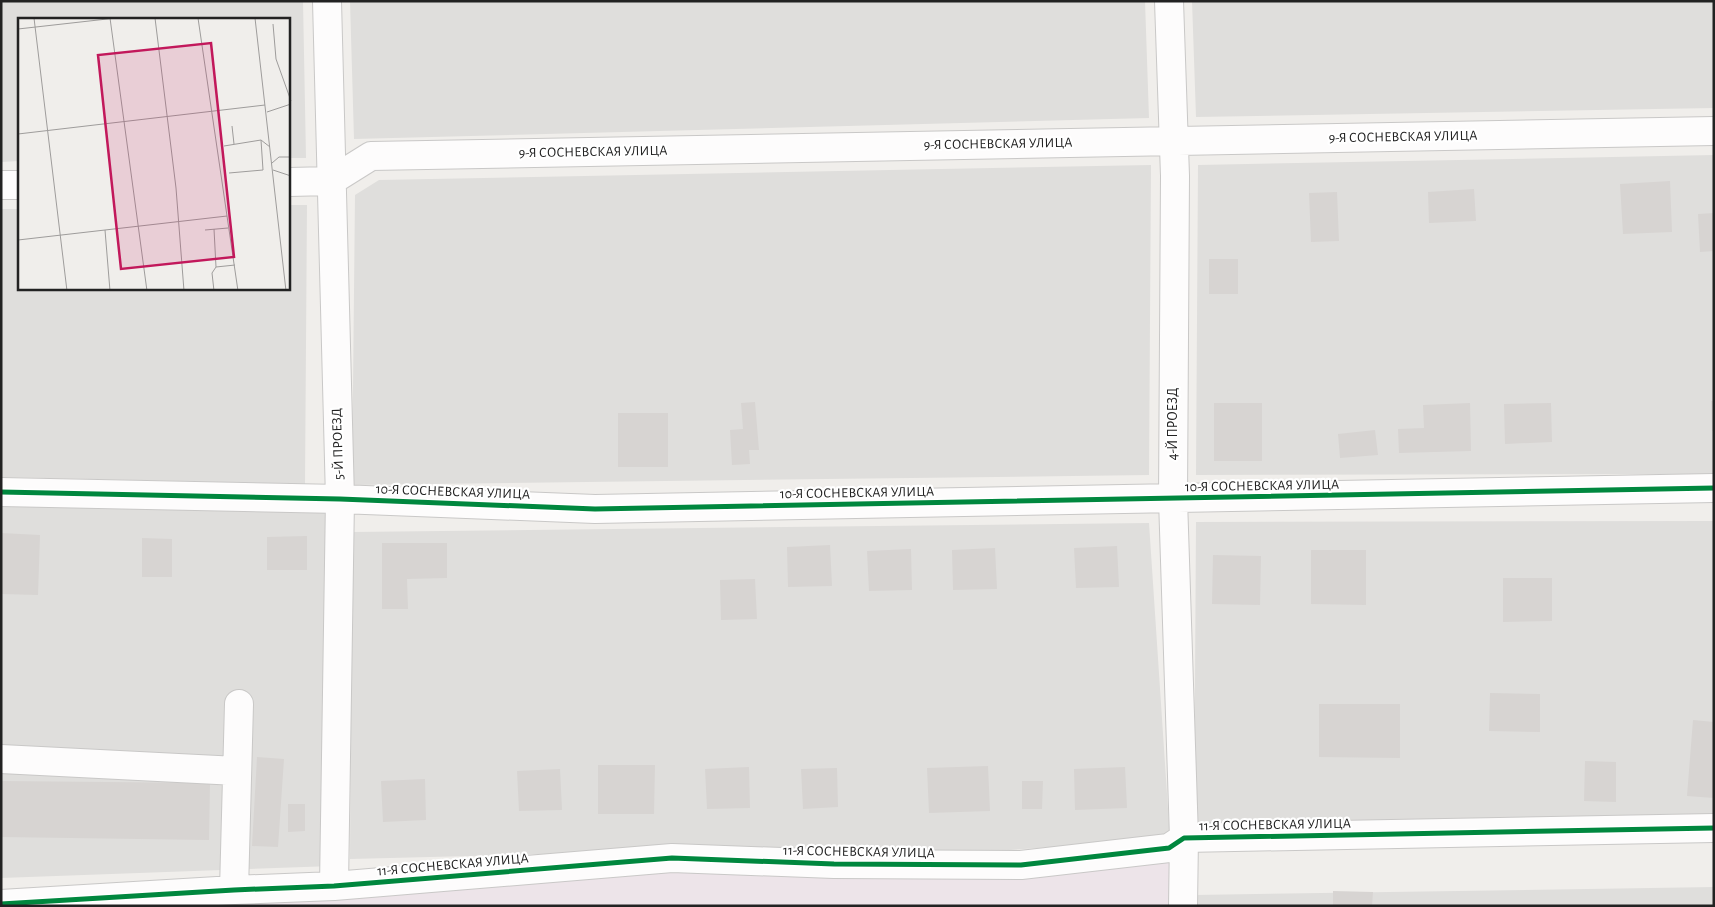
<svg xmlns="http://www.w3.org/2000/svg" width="1715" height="907" viewBox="0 0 1715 907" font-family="'Alegreya Sans',sans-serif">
  <rect width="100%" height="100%" fill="#f0eeeb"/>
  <path fill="#dfdedc" d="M1,1h302l3,157h-17v-139h-270v142l-18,1z
    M350,1h795l4,117 -795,21z
    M1192,1h522v107l-518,9z
    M1714,155v319l-518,1 2,-310z
    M1151,165l-2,310 -797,10 3,-290 24,-15z
    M289,205h18l-2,279 -304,-7v-268h18v80h270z
    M1,496l335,7 -3,363 -332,12z
    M1714,521v319l-520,7 2,-325z
    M1149,523l21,316 -249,17 -251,-5 -320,8 2,-327z
    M1714,887v19h-519l-1,-11z"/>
  <path fill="#ede4e9" d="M1179,853v53h-1002l495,-43z"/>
  <path fill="#d7d4d2" d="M1670,181l2,51 -49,2 -3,-50z
    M1474,189l2,32 -47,2 -1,-31z
    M1337,192l2,49 -28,1 -2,-49z
    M1714,213v38l-14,1 -2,-38z
    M1209,259h29v35h-29z
    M1711,401h3v30h-2z
    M755,402l4,48h-10l1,14 -18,1 -2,-35 13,-1 -2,-26z
    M1214,403h48v58h-48z
    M1470,403l1,48 -72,2 -1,-24 26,-1 -1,-23z
    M1551,403l1,39 -47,2 -1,-40z
    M618,413h50v54h-50z
    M1375,430l3,25 -38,3 -2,-24z
    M1,533l39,2 -2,60 -37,-1z
    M307,536v34h-40v-33z
    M142,538l30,1v38h-30z
    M382,543h65v35l-40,1 1,30h-26z
    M830,545l2,41 -44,1 -1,-40z
    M1117,546l2,41 -43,1 -2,-40z
    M995,548l2,41 -44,1 -1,-40z
    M911,549l1,41 -43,1 -2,-40z
    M1311,550h55v55l-55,-1z
    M1213,555l48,1 -1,49 -48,-1z
    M1503,578h49v43l-49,1z
    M755,579l2,40 -36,1 -1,-40z
    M1490,693l50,1v38l-51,-1z
    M1319,704h81v54l-81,-1z
    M1693,720l21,2v76l-27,-2z
    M257,757l27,2 -6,88 -26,-1z
    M1585,761l31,1v40l-32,-1z
    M598,765h57l-1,49h-56z
    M988,766l2,45 -61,2 -2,-45z
    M749,767l1,41 -43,1 -2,-40z
    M1125,767l2,41 -52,2 -1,-41z
    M837,768l1,39 -35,2 -2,-40z
    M560,769l2,41 -43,1 -2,-40z
    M425,779l1,41 -43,2 -2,-41z
    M1,781l209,2 -1,57 -208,-3z
    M1022,781h21l-1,28h-20z
    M288,804h17v27l-17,1z
    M1333,891l40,1 -1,14h-39z"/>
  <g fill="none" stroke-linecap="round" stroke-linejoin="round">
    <defs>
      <path id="minor" d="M327,1l13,498 -6,387
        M1169,1l6,175 -2,323 11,339 -1,68
        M289,182l42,-1 40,-25 1343,-25
        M1,185h18
        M1,492l339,7 255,10 1119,-21
        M1,759l236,12
        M234,890l5,-186
        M1,904l233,-14 100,-4 338,-28 162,6 187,1 148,-17 15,-10 530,-10"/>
    </defs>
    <use href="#minor" stroke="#c9c8c7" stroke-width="30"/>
    <use href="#minor" stroke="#fdfcfc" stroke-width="28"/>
    <defs>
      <path id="cycleway" d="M1,492l339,7 255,10 1119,-21
        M1,904l233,-14 100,-4 338,-28 162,6 187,1 148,-17 15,-10 530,-10"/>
    </defs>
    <use href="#cycleway" stroke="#fff" stroke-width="8"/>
    <use href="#cycleway" stroke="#00873e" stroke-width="5"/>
  </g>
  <g text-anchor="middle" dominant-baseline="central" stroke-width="4.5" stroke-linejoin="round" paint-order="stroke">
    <g font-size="14" fill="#222" stroke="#fff">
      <text transform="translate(1403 137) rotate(-1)">9-Я СОСНЕВСКАЯ УЛИЦА</text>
      <text transform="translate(998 144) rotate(-1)">9-Я СОСНЕВСКАЯ УЛИЦА</text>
      <text transform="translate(593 152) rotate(-1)">9-Я СОСНЕВСКАЯ УЛИЦА</text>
      <text transform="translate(1173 424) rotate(-90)">4-Й ПРОЕЗД</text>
      <text transform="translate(338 444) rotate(-92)">5-Й ПРОЕЗД</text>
      <text transform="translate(1262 486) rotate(-1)">10-Я СОСНЕВСКАЯ УЛИЦА</text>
      <text transform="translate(453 492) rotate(2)">10-Я СОСНЕВСКАЯ УЛИЦА</text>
      <text transform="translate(857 493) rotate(-1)">10-Я СОСНЕВСКАЯ УЛИЦА</text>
      <text transform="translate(1275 825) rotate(-1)">11-Я СОСНЕВСКАЯ УЛИЦА</text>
      <text transform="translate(859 852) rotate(1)">11-Я СОСНЕВСКАЯ УЛИЦА</text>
      <text transform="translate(453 865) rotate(-5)">11-Я СОСНЕВСКАЯ УЛИЦА</text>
    </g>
  </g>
  <g transform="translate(18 18)">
    <rect width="272" height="272" fill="#f0eeeb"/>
    <path fill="none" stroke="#9e9c9b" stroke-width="1" d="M16,0l33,273M92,0l37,273M137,0l21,170 8,103M180,0l40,273M237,0l31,273M255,6l3,35 15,42M0,11l98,-11M249,94l24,-8M214,108l2,18M0,116l247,-29M206,128l37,-6 9,7M254,145l7,-6h12M255,152l18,6M211,155l34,-3 -2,-30M196,211l2,38 19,-2M87,212l5,61M187,212l23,-2M0,222l209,-24M196,273l-2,-18 4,-6"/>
    <path fill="#c2185b" fill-opacity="0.15" stroke="#c2185b" stroke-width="2.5" d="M193,25l23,214 -113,12 -23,-214z"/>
    <rect width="272" height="272" fill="none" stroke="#222" stroke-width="2.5"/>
  </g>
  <rect width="1715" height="907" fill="none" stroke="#222222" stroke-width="5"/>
</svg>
